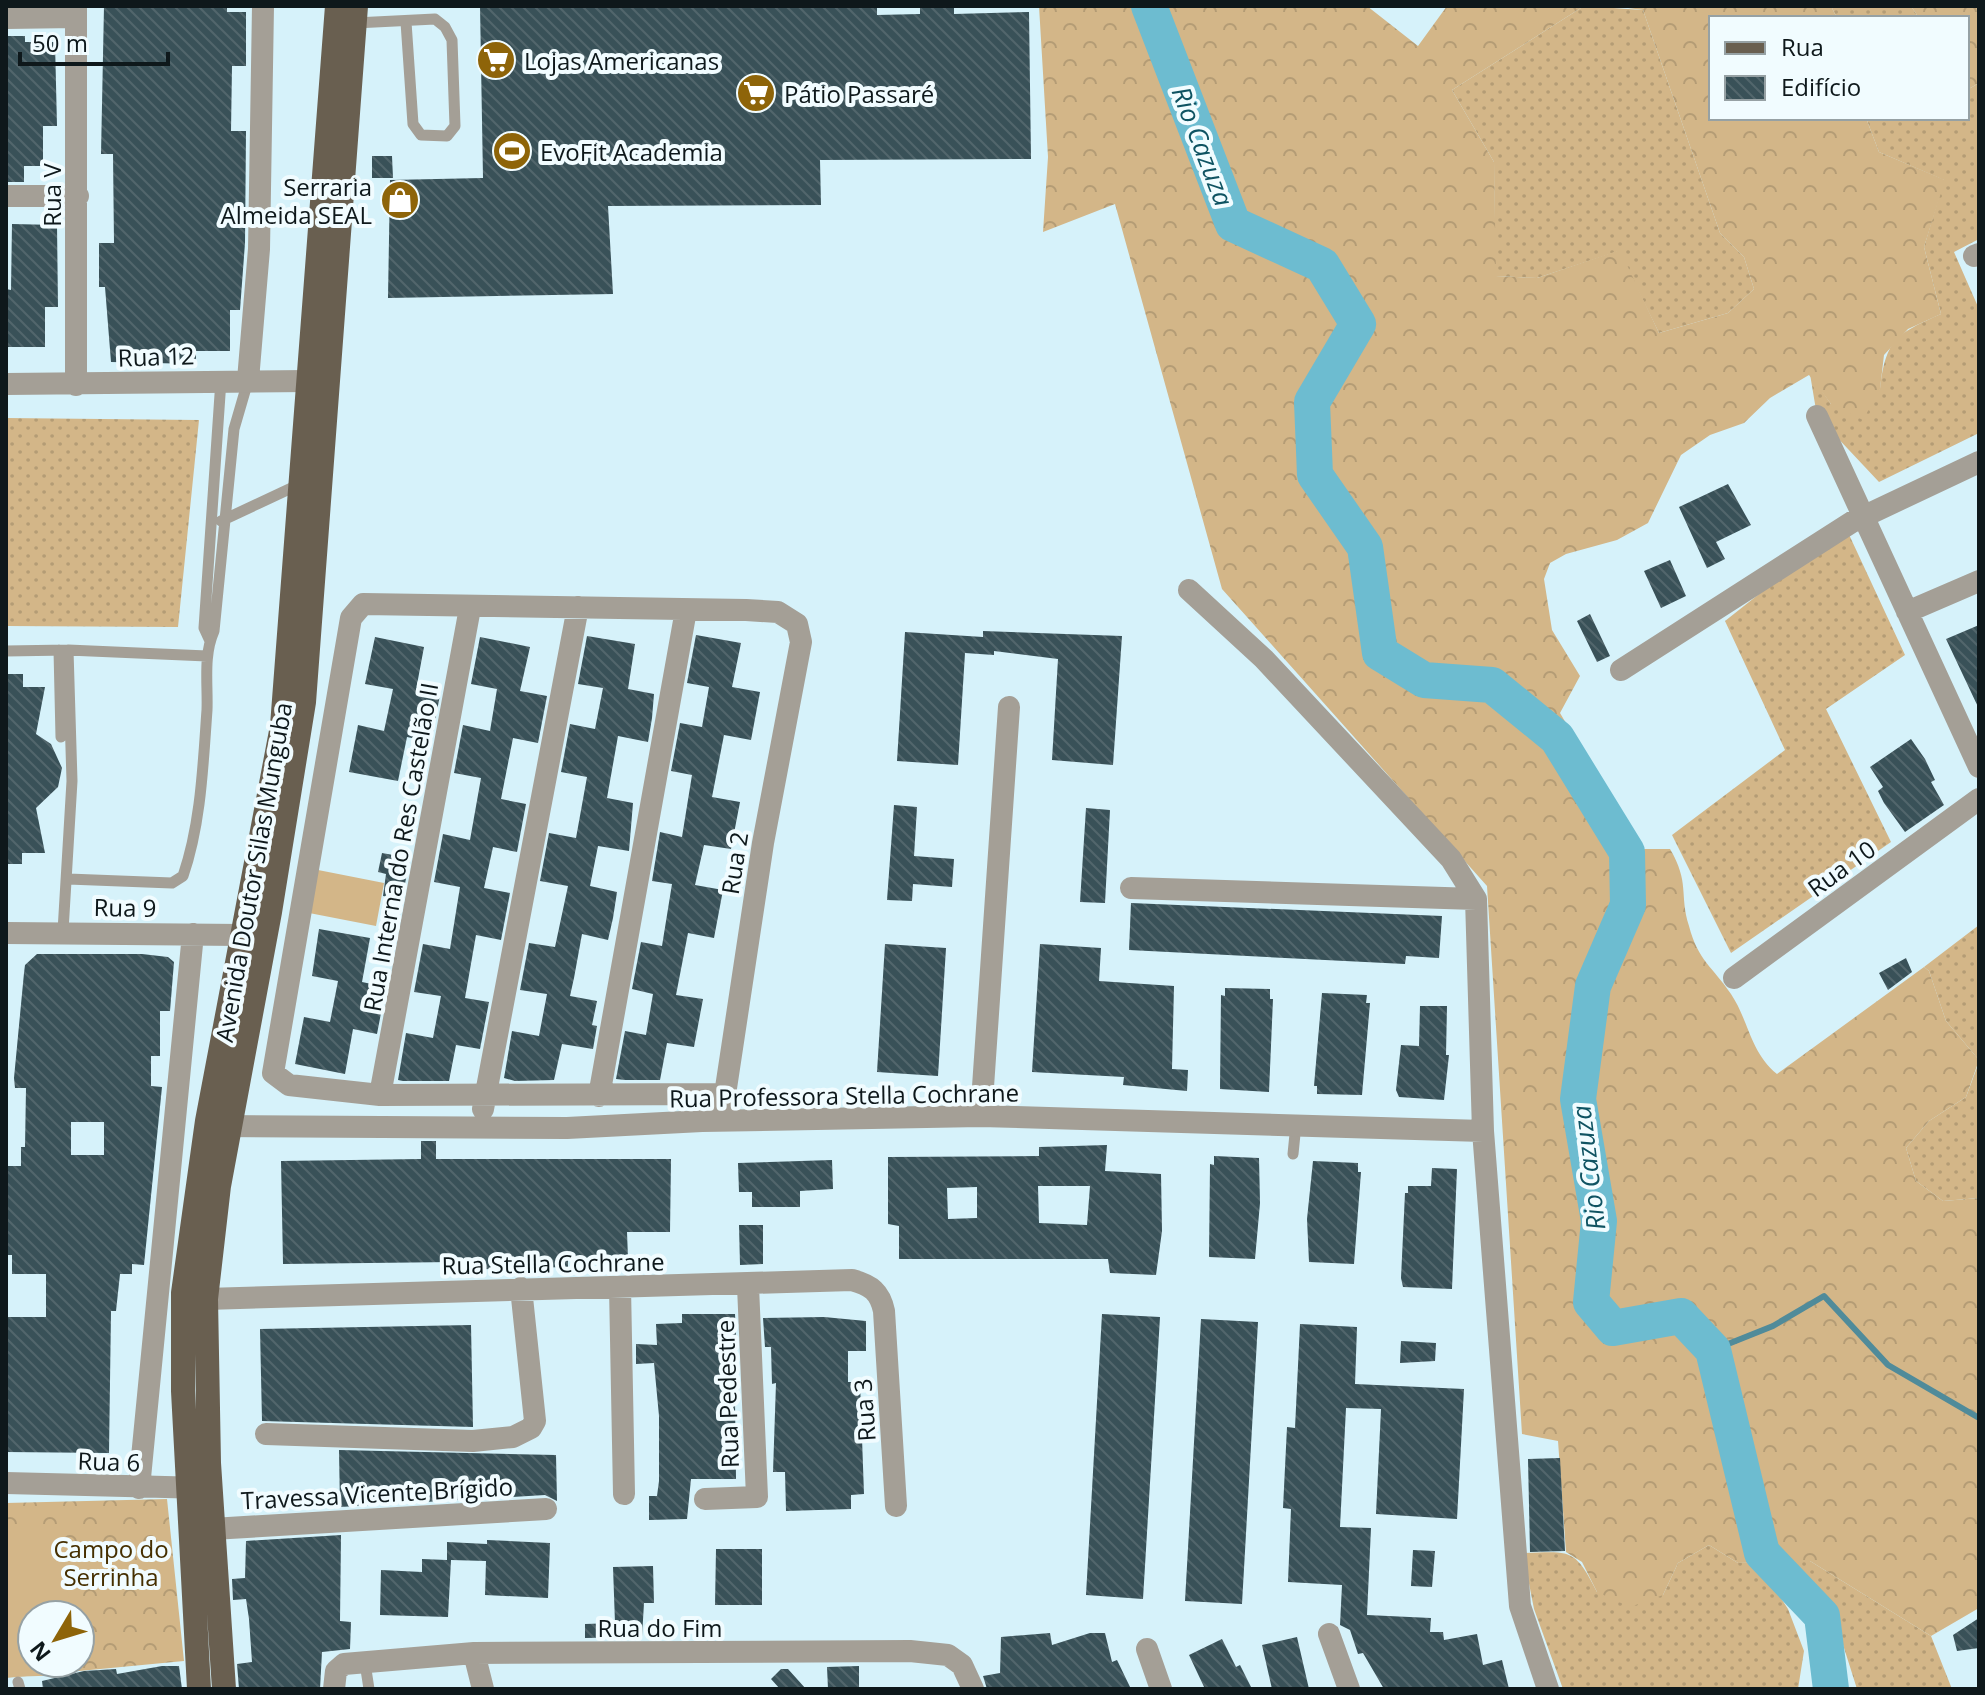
<svg xmlns="http://www.w3.org/2000/svg" width="1985" height="1695" viewBox="0 0 1985 1695" font-family="'Open Sans',sans-serif">
  <defs>
    <pattern id="grass-dots" width="8" height="8" patternUnits="userSpaceOnUse" patternTransform="scale(2)"><rect width="8" height="8" fill="#d3b688"/><path d="M2 2h.1M6 6h.1" fill="none" stroke="#b49c75" stroke-width="1.8" stroke-linecap="round"/></pattern>
    <pattern id="forest-crowns" width="20" height="18" patternUnits="userSpaceOnUse" patternTransform="scale(2)"><rect width="20" height="18" fill="#d3b688"/><path d="M2 6a3 3 0 1 1 6 0M12 15a3 3 0 1 1 6 0" fill="none" stroke="#b49c75"/></pattern>
    <pattern id="building-back-hatch" width="6" height="6" patternUnits="userSpaceOnUse" patternTransform="scale(2)"><rect width="6" height="6" fill="#395158"/><path d="M-1 5l2 2M0 0l6 6M5-1l2 2" fill="none" stroke="#52666c"/></pattern>
  </defs>
  <rect width="100%" height="100%" fill="#d6f2fa"/>
  <path fill="url(#grass-dots)" d="M1584,6l59,4 77,223 24,24 10,32 -26,24 -69,20 -40,-82 -82,27 -42,-2 -1,-114 -42,-72z
    M1831,6h80l8,12h-82z
    M1979,83v156l-25,13 25,57v124l-100,49 -62,-66 -7,-42 21,30 49,-15c6,-50 16,-55 61,-75l-17,-67 20,-67 -65,-28 -13,-34h101v-28z
    M6,418l193,2 -21,207 -172,-1z
    M1845,526l60,129 -79,54 65,133 -160,111 -59,-118 113,-85 -60,-129z
    M1979,925v135l-33,-39 -17,-50 -5,-4z
    M1979,1062v136l-36,3 -27,-20 -10,-33 23,-27 37,-24z
    M1709,1545l29,18 19,-1 31,47 16,42 -6,38h-235l-29,-80 -11,-56c48,-1 51,-6 74,39l66,3 15,-32z
    M1793,1561h17l121,75 21,53h-95l-24,-76z"/>
  <path fill="url(#forest-crowns)" fill-rule="evenodd" d="M1039,6h328l51,40 29,-40h137l-132,84 42,72 2,114 41,2 83,-28 39,83 69,-20 26,-24 -10,-32 -24,-24 -77,-223 -31,-4h219l6,12h-126v100h155l13,34 66,28 -21,67 17,67 -33,15 -24,26 -4,34 -17,31 -32,-16 -22,-29 -39,23 -26,25 -34,12 -29,20 -33,68 -31,17 -51,14 -16,9 -6,16 8,51 28,46 -20,37 80,136h30c20,34 9,45 19,77 9,35 24,41 42,68 18,27 19,58 46,80l147,-107 5,4 17,50 33,39 -13,37 -37,24 -23,27 10,33 27,20 36,-3v410l-48,28 -121,-75 -72,2 -29,-18 -31,18 -15,32 -33,12 -33,-15 -15,-30 -16,-10 -8,-111 -36,-7 -35,-548 -265,-297 -107,-385 -72,28 5,-75z
    M1911,6h68v77l-12,7v-72h-48z
    M167,1499l17,162 -178,17v-175zM32,1615h48v48h-48z"/>
  <path fill="#d3b688" d="M313,869l71,14 -8,43 -72,-14z
    M6,1532h59l4,83h-37v48h39v12l-65,2z"/>
  <g fill="none" stroke-linecap="round" stroke-linejoin="round">
    <path stroke="#508b9a" stroke-width="6" d="M1713,1350l60,-24 51,-30 64,69 91,53"/>
    <path stroke="#6dbcd0" stroke-width="36" d="M1149,6l84,218 89,41 36,59 -46,78 3,73 50,72 15,106 44,27 68,5 65,53 70,114 1,53 -35,81 -15,113 21,122 -8,81 22,26 68,-12 32,34 49,203 60,63 9,73"/>
  </g>
  <path fill="url(#building-back-hatch)" fill-rule="evenodd" d="M104,6h123v6h19v54h-14l-1,65h15l-1,112 -5,67h-10v41h-34v13l-85,-2 -6,-75h-6v-44h15l-1,-89h-12z
    M480,6h397v9l43,-1v-8h34v8l75,-2 2,147 -211,1 1,45 -213,1 5,88 -225,4 2,-118 93,-2z
    M6,36h19v6h30l2,84h-14v40h-19v16h-18z
    M372,156h20l1,22h-21z
    M12,224l45,1 1,82h-13v40h-39v-58l5,1z
    M1728,484l23,41 -35,17 9,17 -18,9 -28,-61z
    M1670,560l16,36 -25,12 -17,-37z
    M1590,614l20,42 -13,6 -20,-41z
    M1979,625v84l-33,-70z
    M983,631l139,5 -9,129 -61,-5 6,-101 -64,-8v4l-29,-2 -7,112 -61,-4 8,-129 78,5z
    M696,635l45,8 -9,44 28,5 -9,48 -27,-5 -12,62 28,5 -9,47 -27,-4 -9,40 28,5 -9,48 -26,-5 -12,62 27,4 -9,48 -27,-4 -7,37h-35l-9,-1 9,-48 21,4 7,-41 -21,-5 9,-47 21,4 10,-62 -20,-3 8,-49 22,5 10,-62 -21,-4 9,-48 22,4 7,-40 -22,-4z
    M587,636l48,8 -7,45 26,5 -2,24 -4,24 -30,-6 -11,62 26,5 -4,48 -31,-5 -8,40 27,6 -4,26 -5,22 -26,-6 -8,44 -4,18 27,5 -5,24 5,1 -4,23 -31,-5 -8,36 -39,1 -11,-3 8,-47 27,5 8,-42 -27,-4 9,-47 26,4 13,-61 -28,-5 9,-48 27,5 11,-61 -26,-5 9,-48 25,5 8,-41 -25,-4z
    M375,637l49,10 -8,43 24,5 -9,47 -24,-5 -9,44 -49,-9 9,-47 26,6 9,-42 -28,-5z
    M480,637l50,10 -10,44 27,5 -9,47 -25,-5 -12,61 25,5 -9,48 -24,-5 -9,41 26,5 -9,47 -25,-5 -11,63 24,4 -9,47 -24,-4 -7,36h-46l-5,-1 8,-47 27,5 8,-42 -27,-4 9,-48 27,5 10,-62 -26,-5 9,-48 27,6 11,-62 -27,-5 9,-48 27,6 7,-42 -26,-5z
    M6,674h17v13h22l-9,47 15,10 11,24 -4,19 -22,21 9,45h-23v11h-16z
    M1911,739l14,20 10,21 -4,2 13,23 -39,27 -21,-29 -6,-12 5,-4 -13,-20z
    M894,805l23,2 -3,49 40,3 -2,28 -39,-3 -1,17 -25,-1z
    M1086,808l24,2 -5,93 -25,-1z
    M382,853l28,5 -8,41 -19,-3 3,-22 -8,-2z
    M1131,903l311,13 -3,42 -33,-2 -1,8 -276,-14z
    M319,929l51,9 -8,44 24,5 -9,47 -24,-5 -8,45 -50,-10 9,-47 26,5 8,-41 -26,-5z
    M885,944l61,4 -8,128 -61,-4z
    M1040,944l61,4 -2,33 75,5 -2,83 16,1 -1,21 -64,-6 1,-8 -92,-5z
    M37,954h105l26,3 6,5 -4,49h-10v45h-9v30l11,1 -18,178 -12,-1v10h-12l-4,37h-5l-2,142 -103,-1v-135h40v-43h-34v-19h-6v-89h15v-19h4l1,-59h-11l-1,-10 10,-105 1,-8zM71,1122h33v33h-33z
    M1906,958l6,14 -24,18 -9,-17z
    M1225,988l45,1v10h3l-4,93 -49,-3 1,-94 4,1z
    M1322,993l45,2 -1,8h4l-8,92 -45,-1v-8h-3z
    M1420,1006h27l-1,49h3l-5,45 -45,-3 -3,-7 5,-45 18,1z
    M421,1141h15v18h235l-1,73h-43l1,26 -60,1v8l-113,3 -1,-8 -171,2 -2,-103 140,-2z
    M1107,1145l-2,26 56,3 1,57 -6,44 -46,-2 -2,-14h-209v-33l-11,-2v-67l151,-1v-9zM1038,1186h52l-3,39 -48,-2zM977,1187v31l-29,1 -1,-31z
    M1214,1156l45,2 1,45 -5,56 -46,-2 1,-93 4,1z
    M832,1160l1,29 -33,2v16h-48v-15h-13l-1,-29z
    M1313,1161l45,2v9h3l-7,92 -45,-2 -2,-43z
    M1432,1168l25,1 -5,120 -49,-2 -2,-9 4,-85h3v-7h23z
    M739,1225h24v39l-23,1z
    M682,1314h53l4,87h-4l1,78h-45l-4,40 -38,1v-24h8l2,-15v-65l-5,-53 -18,1v-20l21,1 -1,-21 26,-1z
    M1102,1314l58,3 -17,282 -57,-4z
    M824,1317l42,4v30h-18v31h12l4,112 -13,1v14l-65,2 -1,-39h-12l3,-89 -4,1 -1,-37h-6l-2,-29z
    M1201,1319l57,3 -16,282 -57,-3z
    M1300,1324l57,3 -2,57 109,5 -7,130 -81,-5 5,-105 -35,-1 -6,119 31,1 -4,87 64,3 -1,14h13l1,8 33,-6 6,31 19,-5 7,29h-125l-21,-36 -5,1 -8,-24 -10,-5 2,-40 -54,-3 3,-73 -8,-1 4,-81 8,1z
    M471,1325l2,102 -211,-6 -2,-92z
    M1401,1341l35,2 -1,18 -35,2z
    M339,1450l217,5 1,46 -12,-6 -205,12z
    M1560,1458l5,93 -35,1 -2,-93z
    M341,1535l-1,86 11,1 -1,27 -28,3 -2,37h-81l-2,-25 15,-2 -3,-43 -3,-20 -13,1 -1,-21 13,-1 1,-37z
    M487,1540l63,3 -2,55 -63,-3 1,-34 -35,-1 -3,57 -68,-2 1,-45 41,2v-13l25,1v-18l40,2z
    M716,1549h46v56h-47z
    M1413,1550l22,1 -3,36 -21,-1z
    M653,1566l1,37h-10l-2,34 -57,1v-14l30,-1 -2,-56z
    M1979,1618v30l-22,3 -4,-16z
    M1050,1633l2,12 38,-12h15l7,29 5,-2 14,29h-144l-4,-13 17,-3 1,-36z
    M1297,1637l12,52h-37l-10,-44z
    M1222,1639l14,28 4,-2 12,24h-47l-16,-34z
    M162,1666h17l3,23h-139l-1,-8 42,-10 32,-2 1,5z
    M859,1666v23h-31l-1,-22z
    M781,1669h7l18,20h-26l-9,-10z"/>
  <g fill="none" stroke-linecap="round" stroke-linejoin="round">
    <path stroke="#a49f96" stroke-width="11" d="M355,23l80,-4 10,8 7,13 3,86 -8,10 -26,-1 -8,-11 -7,-102
      M221,521l79,-37
      M210,641l-6,-13 17,-248
      M59,650l2,87
      M6,651l62,-1 139,6
      M68,879l104,4 11,-7c18,-52 20,-111 24,-166 1,-26 -4,-54 7,-79l20,-202 14,-48
      M63,931l9,-150 -4,-131
      M1293,1154l3,-30
      M365,1663l4,26
      M18,1682l2,7"/>
    <path stroke="#a49f96" stroke-width="22" d="M6,18l70,-1
      M6,196h72
      M1974,256l5,-2
      M248,380l11,-131 4,-243
      M6,384l302,-3
      M76,385v-379
      M1817,416l162,351
      M1189,590l75,69 187,200 25,40 7,232 37,475 28,83
      M1907,612l72,-31
      M1621,670l231,-148 127,-60
      M1131,888l345,11
      M6,933l236,2
      M1734,978l245,-179
      M380,1095l90,-487
      M599,1096l87,-486
      M483,1109l95,-502
      M981,1116l28,-409
      M721,1121l42,-278 38,-201 -4,-18 -19,-12 -32,-2 -383,-6 -12,14 -78,455 16,12 91,10 345,-1
      M213,1126l354,2 135,-7 279,-5 502,15
      M620,1287l4,207
      M206,1299l646,-19c19,5 28,12 32,31l12,195
      M266,1434l207,7 40,-4 18,-9 4,-7 -14,-133
      M6,1483l199,5
      M139,1488l54,-554
      M705,1499l52,-2 -9,-211
      M212,1529l334,-20
      M1329,1634l20,55
      M1147,1649l14,40
      M474,1653l9,36
      M334,1689l2,-18 8,-7 130,-11 436,-2 38,4 14,10 11,24"/>
    <path stroke="#695f50" stroke-width="24" d="M199,1689l-16,-298v-98l24,-172 75,-395 55,-720
      M224,1689l-15,-226 -3,-164 13,-113 51,-274 34,-210 52,-696"/>
  </g>
  <defs>
    <symbol id="supermarket-disc" viewBox="-11 -11 22 22"><circle r="9.5" fill="#8e6409" stroke="#f1fcff"/><path d="M-6-5.5h2.5l.6 2H6L4.5 2H-2.5L-4.4-4H-6ZM-1.5 3.2a1.3 1.3 0 1 0 .1 0ZM3 3.2a1.3 1.3 0 1 0 .1 0Z" fill="#fff"/></symbol>
    <symbol id="stadium-disc" viewBox="-11 -11 22 22"><circle r="9.5" fill="#8e6409" stroke="#f1fcff"/><path d="M0-5a6.5 5 0 1 0 0 10a6.5 5 0 1 0 0-10ZM-3.5-1.8h7v3.6h-7Z" fill="#fff"/></symbol>
    <symbol id="shop-disc" viewBox="-11 -11 22 22"><circle r="9.5" fill="#8e6409" stroke="#f1fcff"/><path d="M-5-2.5h2.3a2.7 3.5 0 0 1 5.4 0H5L5.5 6h-11ZM-1.5-2.5h3a1.5 2.3 0 0 0-3 0Z" fill="#fff"/></symbol>
  </defs>
  <g fill-rule="evenodd">
    <use href="#supermarket-disc" x="474" y="38" width="44" height="44"/>
    <use href="#supermarket-disc" x="734" y="71" width="44" height="44"/>
    <use href="#stadium-disc" x="490" y="129" width="44" height="44"/>
    <use href="#shop-disc" x="378" y="178" width="44" height="44"/>
  </g>
  <g text-anchor="middle" dominant-baseline="central" stroke-width="8" stroke-linejoin="round" paint-order="stroke">
    <g font-size="24" fill="#0e181b" stroke="#f1fcff" text-anchor="start">
      <text x="524" y="60">Lojas Americanas</text>
      <text x="784" y="93">Pátio Passaré</text>
      <text x="540" y="151">EvoFit Academia</text>
      <text x="372" y="186" text-anchor="end">Serraria<tspan x="372" dy="28">Almeida SEAL</tspan></text>
    </g>
    <g font-size="24" fill="#0e181b" stroke="#f1fcff">
      <text transform="translate(51 195) rotate(-90)">Rua V</text>
      <text transform="translate(156 356) rotate(-2)">Rua 12</text>
      <text transform="translate(400 847) rotate(-80)">Rua Interna do Res Castelão II</text>
      <text transform="translate(734 863) rotate(-81)">Rua 2</text>
      <text transform="translate(1841 868) rotate(-36)">Rua 10</text>
      <text transform="translate(253 872) rotate(-80)">Avenida Doutor Silas Munguba</text>
      <text transform="translate(125 907) rotate(1)">Rua 9</text>
      <text transform="translate(844 1095) rotate(-1)">Rua Professora Stella Cochrane</text>
      <text transform="translate(553 1263) rotate(-1)">Rua Stella Cochrane</text>
      <text transform="translate(727 1394) rotate(-92)">Rua Pedestre</text>
      <text transform="translate(864 1410) rotate(-94)">Rua 3</text>
      <text transform="translate(109 1461) rotate(2)">Rua 6</text>
      <text transform="translate(377 1493) rotate(-3)">Travessa Vicente Brígido</text>
      <text x="660" y="1627">Rua do Fim</text>
    </g>
    <g font-size="24" fill="#452f00" stroke="#f1fcff">
      <text x="111" y="1548">Campo do<tspan x="111" dy="28">Serrinha</tspan></text>
    </g>
    <g font-size="26" font-style="italic" fill="#0f5362" stroke="#f1fcff">
      <text transform="translate(1203 146) rotate(69)">Rio Cazuza</text>
      <text transform="translate(1588 1168) rotate(-97)">Rio Cazuza</text>
    </g>
  </g>
  <rect width="1985" height="1695" fill="none" stroke="#0e181b" stroke-width="16"/>
  <rect x="1709" y="16" width="260" height="104" fill="#f1fcff" stroke="#96a1a4" stroke-width="2"/>
  <rect x="1725" y="42" width="40" height="12" fill="#695f50" stroke="#96a1a4" stroke-width="2"/>
  <text x="1781" y="56" font-size="24" fill="#0e181b">Rua</text>
  <rect x="1725" y="76" width="40" height="24" fill="url(#building-back-hatch)" stroke="#96a1a4" stroke-width="2"/>
  <text x="1781" y="96" font-size="24" fill="#0e181b">Edifício</text>
  <g transform="translate(56 1639) rotate(232)"><circle r="38" fill="#f1fcff" stroke="#96a1a4" stroke-width="2"/>
  <path d="M0-6L14 30L0 20L-14 30Z" fill="#8e6409"/>
  <text y="-12" font-size="22" font-weight="bold" text-anchor="middle" fill="#0e181b">N</text>
  </g>
  <path d="M20 52v12h148v-12" fill="none" stroke="#0e181b" stroke-width="4"/>
  <text x="32" y="52" font-size="24" fill="#0e181b" stroke="#f1fcff" stroke-width="6" paint-order="stroke">50 m</text>
</svg>
